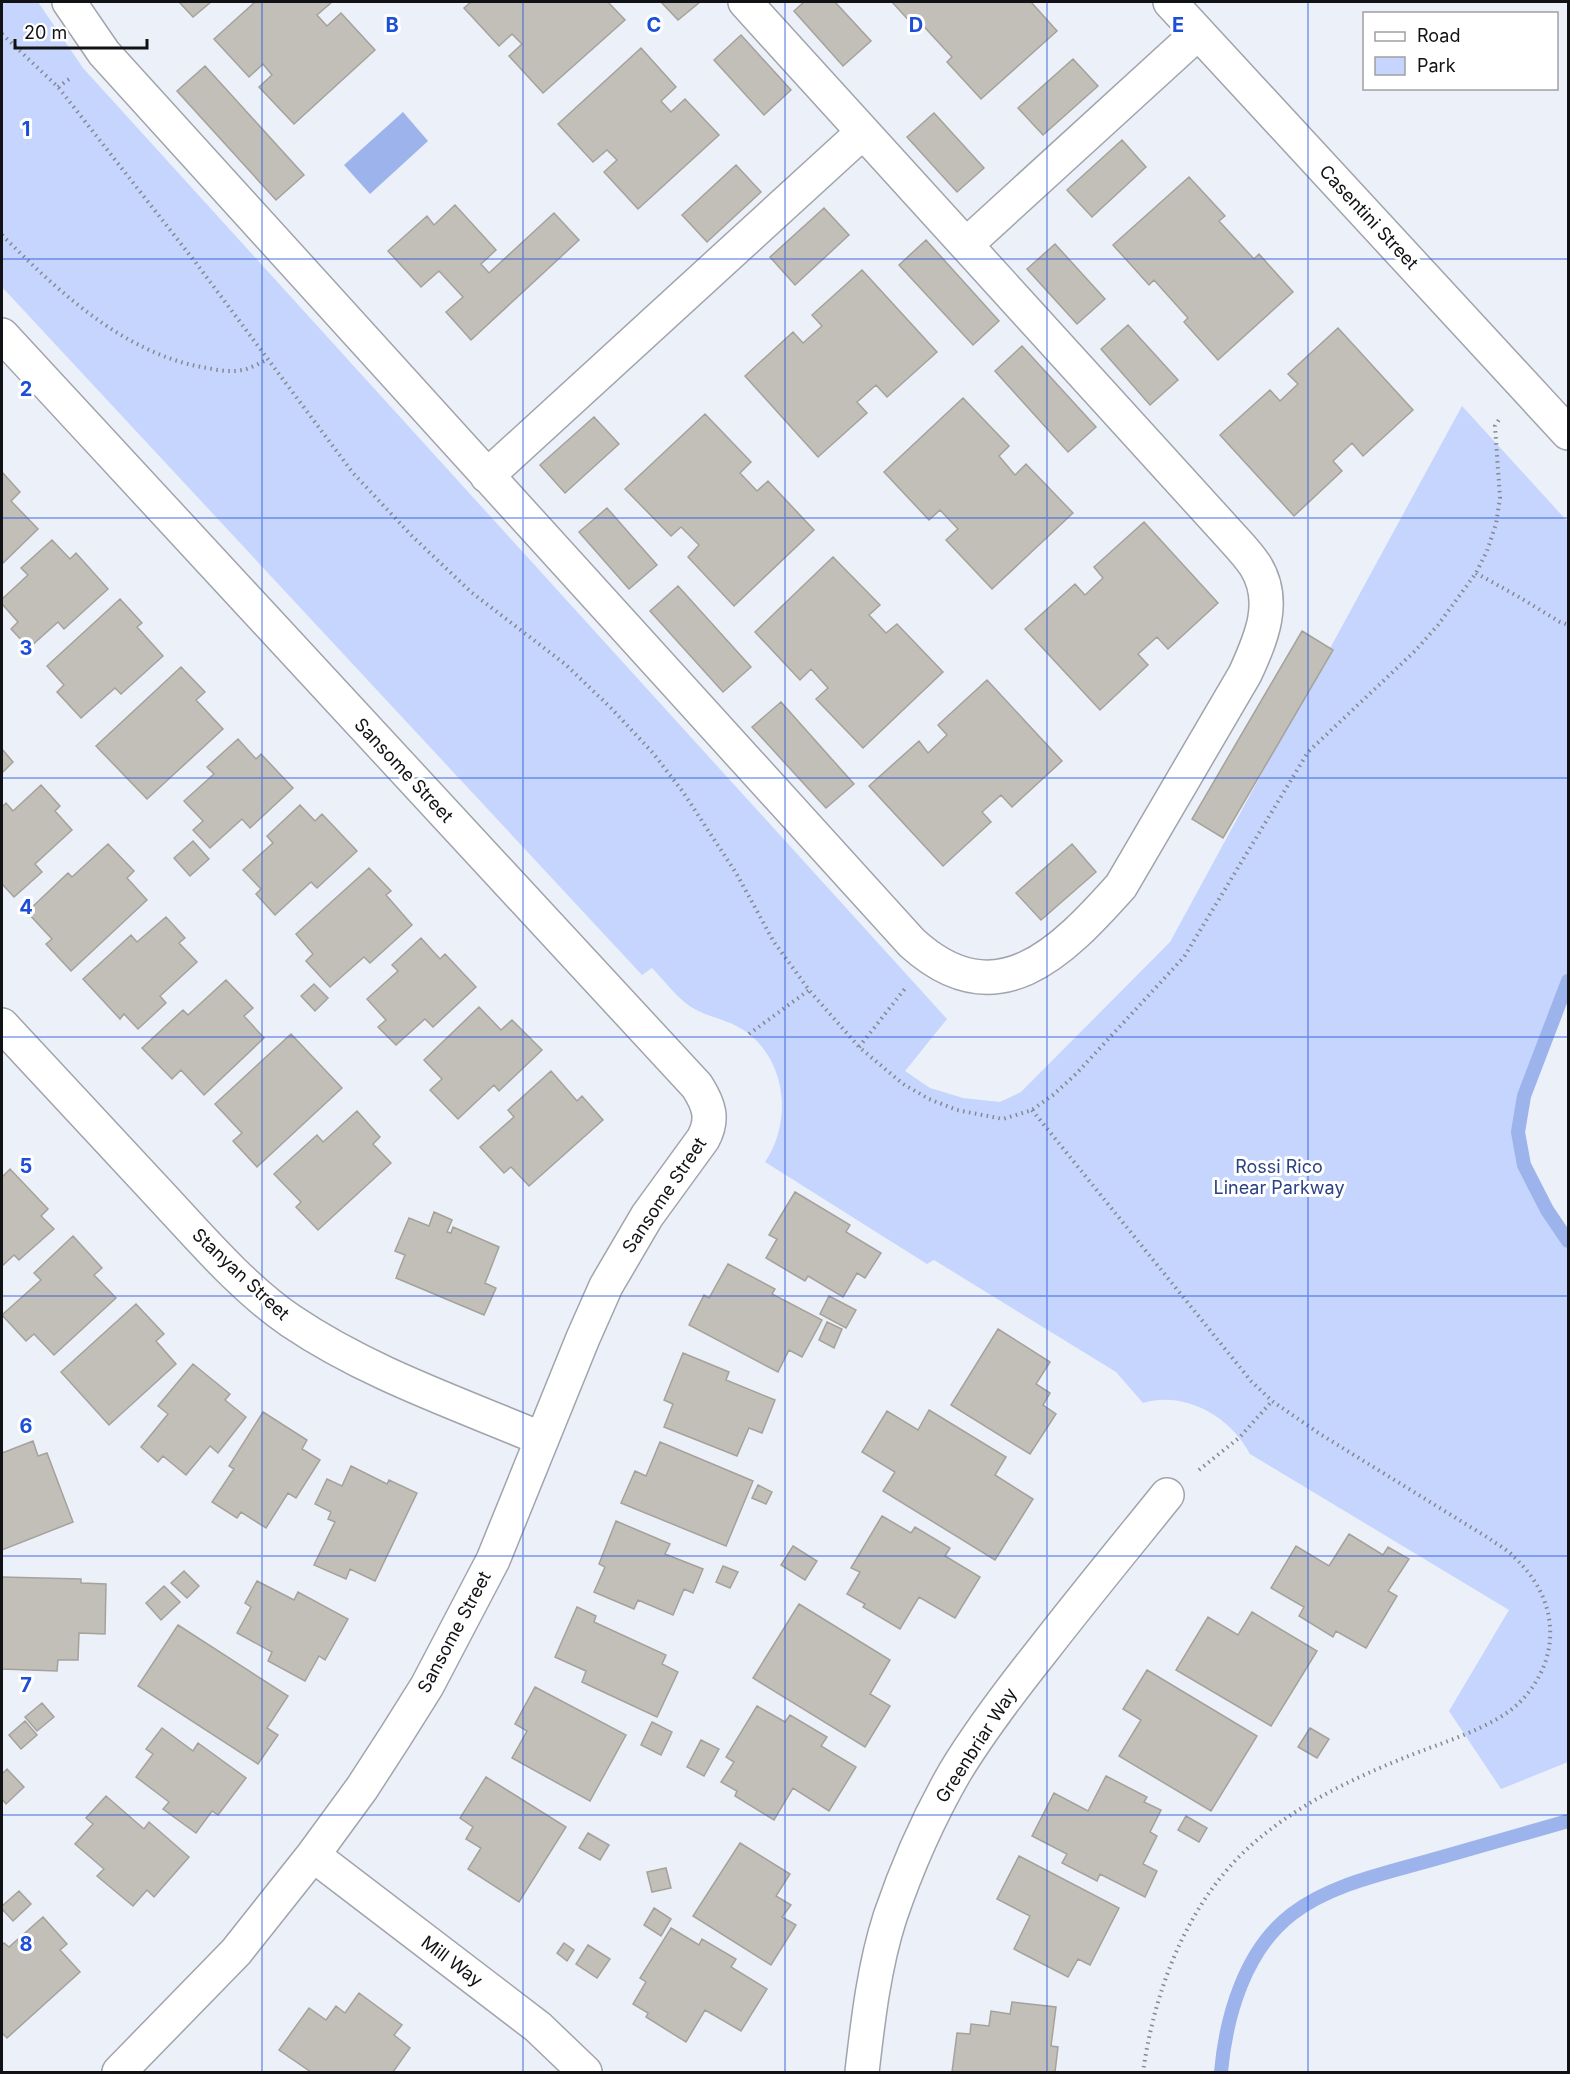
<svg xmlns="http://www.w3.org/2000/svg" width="1570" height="2074" viewBox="0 0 1570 2074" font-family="Inter,sans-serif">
  <rect width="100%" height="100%" fill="#ecf0f8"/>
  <path fill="#c5d5fd" d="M2,2h36l45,66 864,951 -42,52 25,17 33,10 37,4 21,-10 149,-150 292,-536 106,116v459l-44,115 -6,36 6,33 23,45 21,29v523l-67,27 -52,-78 60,-101 -259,-156c-19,-37 -65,-64 -107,-51l-27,-31 -182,-112 -7,4 -162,-102c26,-38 23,-97 -16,-128 -17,-14 -40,-16 -58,-27 -15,-10 -26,-26 -39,-39l-10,7 -640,-688z"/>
  <path fill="#9cb3ec" d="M403,112l25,29 -58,53 -26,-29z"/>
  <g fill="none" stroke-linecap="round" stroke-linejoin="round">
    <path stroke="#9cb3ec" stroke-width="14" d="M1568,981l-44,115 -6,36 6,33 23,45 21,31
      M1221,2072c5,-56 24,-122 71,-158 38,-29 90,-40 136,-53 47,-13 94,-27 140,-40"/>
  </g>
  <path fill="#c2bfb8" stroke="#a5a29b" stroke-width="1.5" d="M179,2h32l-18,15z
    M255,2h77l-15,13 10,11 14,-13 34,37 -81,74 -35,-37 13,-12 -9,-11 -14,13 -35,-38z
    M471,2h137l17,18 -82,73 -34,-37 13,-12 -10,-10 -13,12 -35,-38z
    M661,2h39l-22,18z
    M804,2h31l36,39 -28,25 -49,-55z
    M892,2h139l26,29 -76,68 -34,-37 5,-5 -35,-38 -5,5z
    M741,35l50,55 -27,25 -50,-55z
    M641,48l35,39 -15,14 10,11 14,-13 34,36 -81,74 -34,-37 13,-12 -10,-10 -14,12 -35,-38z
    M1073,59l25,27 -55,49 -25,-27z
    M205,66l99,109 -28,25 -99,-109z
    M934,113l50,55 -27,24 -50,-55z
    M1122,140l24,27 -54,50 -25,-27z
    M736,165l25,27 -54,50 -25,-27z
    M1189,177l36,39 -6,5 35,38 5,-5 34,38 -75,68 -34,-38 4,-4 -34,-38 -5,5 -36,-40z
    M455,205l41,45 -15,14 8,9 65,-60 25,27 -108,100 -25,-28 17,-15 -24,-26 -18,16 -33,-36 39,-35 7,9z
    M824,208l25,27 -54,50 -25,-28z
    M926,240l73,81 -26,24 -74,-80z
    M1055,244l50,55 -28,25 -50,-55z
    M862,270l75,82 -50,45 -11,-12 -19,17 10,11 -49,44 -73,-81 48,-44 10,11 19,-17 -10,-11z
    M1128,325l50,55 -28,25 -49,-56z
    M1338,328l75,82 -50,46 -11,-13 -19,18 9,10 -48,45 -74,-81 50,-45 10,11 18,-17 -10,-10z
    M1022,346l74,81 -28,25 -73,-81z
    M963,398l46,48 -10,10 16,19 11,-11 47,49 -81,76 -46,-49 12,-11 -18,-19 -11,10 -45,-48z
    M705,414l46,48 -11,11 17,18 11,-10 46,49 -80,76 -46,-49 11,-12 -18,-18 -10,9 -46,-47z
    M594,417l25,27 -54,49 -25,-28z
    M2,472l18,20 -9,9 27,28 -36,35z
    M607,508l50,57 -28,24 -50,-57z
    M1144,522l74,81 -50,46 -11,-12 -19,17 10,11 -48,45 -75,-81 50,-45 10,11 18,-17 -9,-11z
    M52,540l18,19 6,-6 32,36 -44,40 -6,-7 -29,26 -18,-19 7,-7 -16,-18v-5l26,-24 -7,-7z
    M833,557l47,48 -11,10 17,18 11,-9 46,48 -80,76 -47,-49 12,-11 -17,-19 -11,11 -45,-48z
    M678,586l73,81 -28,25 -73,-81z
    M120,599l22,24 -5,4 26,29 -42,38 -6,-6 -34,30 -24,-26 7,-7 -17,-19z
    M1302,631l31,19 -110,188 -31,-19z
    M181,667l24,25 -9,8 27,29 -76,70 -51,-53z
    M987,680l75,81 -50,46 -11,-12 -19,17 9,10 -48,44 -74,-80 50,-45 9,12 19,-18 -9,-10z
    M781,702l73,82 -28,24 -74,-81z
    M238,739l18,20 5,-5 32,34 -43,40 -8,-9 -32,29 -17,-18 10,-9 -19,-20 30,-27 -7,-7z
    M2,749l11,13 -11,11z
    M41,785l19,21 -5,5 17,19 -37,34 7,8 -28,25 -12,-13v-77l4,-4 7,8z
    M300,805l15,16 7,-7 35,37 -40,37 -6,-6 -36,33 -19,-21 5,-5 -18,-19 30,-27 -6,-7z
    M193,841l16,18 -19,17 -16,-18z
    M108,844l26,27 -7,7 20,22 -76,71 -25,-27 6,-5 -25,-27 41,-39 4,4z
    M1072,844l24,28 -55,48 -25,-27z
    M369,868l22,23 -5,4 26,30 -42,38 -6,-6 -34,30 -24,-26 7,-7 -17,-20z
    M166,917l19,21 -6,5 18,19 -37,34 6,7 -28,26 -14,-15 -4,5 -37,-40 48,-44 6,7z
    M421,938l19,21 5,-5 31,33 -43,40 -8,-8 -29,26 -18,-18 8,-7 -19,-21 31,-28 -6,-6z
    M226,980l27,28 -9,8 20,22 -60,57 -23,-25 -9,9 -30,-31 41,-38 5,5z
    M314,984l14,14 -13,13 -14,-15z
    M479,1007l22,23 11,-10 30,30 -43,41 -5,-6 -36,34 -28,-29 12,-11 -18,-19z
    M291,1034l51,54 -85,79 -24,-26 9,-8 -27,-29z
    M551,1071l26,30 5,-5 21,24 -74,66 -18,-19 -7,6 -24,-26 34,-30 -6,-7z
    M357,1111l23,26 -7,7 18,19 -73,67 -22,-23 5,-5 -27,-28 43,-39 6,7z
    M10,1169l38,40 -7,7 13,13 -35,31 -5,-5 -12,11v-89z
    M795,1192l55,33 -4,7 35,21 -16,25 -8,-5 -14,24 -35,-21 -3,5 -39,-23 11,-19 -8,-4z
    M434,1212l18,8 -5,12 4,1 2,-6 46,20 -14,36 11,5 -12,27 -88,-37 9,-23 -10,-4 14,-33 20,8z
    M73,1236l29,32 -8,7 22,23 -62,57 -20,-21 -8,7 -24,-26 39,-35 -7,-7z
    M728,1264l47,25 -3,5 50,26 -20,37 -13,-7 -11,22 -89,-47 15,-30 5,3z
    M829,1296l27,14 -10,18 -26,-14z
    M136,1304l28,30 -8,7 20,23 -67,61 -48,-53z
    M827,1322l15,7 -8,19 -15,-8z
    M998,1329l52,33 -14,22 14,9 -7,12 13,9 -26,40 -79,-49z
    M683,1353l46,19 -3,8 49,20 -13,33 -13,-5 -12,28 -73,-29 9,-23 -9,-4z
    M193,1364l37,30 -5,6 21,17 -28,36 -8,-7 -24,29 -23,-19 -5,6 -17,-15 27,-33 -10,-8z
    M929,1410l77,47 -11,18 38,24 -38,61 -112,-69 12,-19 -33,-20 25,-41 31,19z
    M263,1412l44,28 -5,9 18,11 -24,38 -8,-5 -22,35 -25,-16 -4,6 -25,-16 22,-33 -5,-3z
    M33,1441l5,15 9,-3 26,69 -71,28v-97z
    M660,1442l93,39 -27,65 -105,-43 14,-32 11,5z
    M351,1466l36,18 2,-4 28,13 -42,88 -25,-12 -4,10 -32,-14 21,-43 -7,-3 3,-7 -16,-8 12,-25 15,7z
    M758,1485l14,7 -6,12 -14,-6z
    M882,1516l29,17 4,-6 35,21 -5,8 35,21 -25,41 -36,-21 -19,32 -37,-22 2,-3 -18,-10 13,-22 -9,-4z
    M616,1521l54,23 -5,10 38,15 -10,24 -9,-4 -11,26 -35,-15 -4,9 -40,-17 11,-25 -6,-3z
    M1349,1534l34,21 5,-8 21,12 -21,32 9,5 -31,52 -30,-17 -3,6 -34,-21 5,-9 -33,-19 25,-42 33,20z
    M793,1546l24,15 -12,19 -24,-15z
    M723,1566l15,6 -8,16 -14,-6z
    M184,1571l15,15 -12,12 -16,-15z
    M2,1577l79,2v4l25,1 -1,50 -26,-1 -1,27h-20l-1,11 -55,-2z
    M257,1581l37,19 4,-8 50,27 -23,41 -6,-4 -14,25 -37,-20 4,-9 -35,-19 14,-26 -6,-4z
    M164,1586l16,16 -19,18 -15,-17z
    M799,1604l91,56 -20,34 20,12 -25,41 -112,-69z
    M577,1607l19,9 -2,6 72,33 -4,9 16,8 -21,45 -75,-35 4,-11 -31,-14z
    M1252,1612l65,39 -46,75 -95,-56 32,-53 30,18z
    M178,1625l110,71 -21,32 11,7 -20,29 -120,-78z
    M1147,1670l110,66 -46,75 -92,-55 22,-36 -18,-11z
    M535,1687l91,48 -36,66 -78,-43 15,-27 -12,-7z
    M42,1703l12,14 -17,14 -12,-14z
    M757,1706l28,16 5,-7 37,22 -6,9 35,21 -27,44 -36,-23 -19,32 -39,-24 2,-5 -16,-9 13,-20 -8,-5z
    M25,1721l12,14 -16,14 -12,-14z
    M652,1722l20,10 -11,23 -20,-10z
    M162,1728l31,23 5,-8 48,35 -28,37 -6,-4 -16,22 -33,-24 6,-7 -33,-25 17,-23 -7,-5z
    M1310,1728l19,11 -12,19 -19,-11z
    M701,1740l18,9 -15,27 -17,-9z
    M7,1769l17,18 -18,17 -4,-5v-25z
    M1106,1776l41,21 -3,5 17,8 -11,22 7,4 -14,28 14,7 -12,26 -45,-23 -3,7 -35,-18 5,-9 -35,-18 22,-43 34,18z
    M486,1777l80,50 -47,75 -51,-33 13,-21 -15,-9 7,-12 -13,-9z
    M106,1796l38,33 5,-7 40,35 -35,40 -7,-7 -14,16 -36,-30 7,-7 -29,-25 18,-20 -7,-6z
    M1186,1816l21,12 -8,14 -21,-12z
    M588,1833l21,12 -9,15 -21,-12z
    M740,1843l50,31 -14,22 15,9 -9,12 14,8 -25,40 -78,-49z
    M1019,1856l100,52 -29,57 -12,-6 -10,18 -54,-28 16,-33 -33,-17z
    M666,1868l5,20 -19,4 -5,-20z
    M19,1891l12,13 -18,17 -11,-12v-3z
    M654,1908l17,11 -10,17 -17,-11z
    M43,1917l24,27 -7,6 20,22 -73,66 -5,-5v-88l2,-2 5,4z
    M671,1928l28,17 3,-6 34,20 -5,8 36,22 -26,42 -36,-21 -19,32 -40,-25 2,-4 -15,-9 13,-22 -6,-4z
    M564,1943l10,7 -7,11 -10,-8z
    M588,1945l22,14 -13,19 -21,-14z
    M359,1993l43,32 -8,10 16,13 -17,24h-82l-32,-22 30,-42 17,12 10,-14 9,7z
    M1012,2002l44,5 -5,39 7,1 -3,25h-103l5,-39 13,1 1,-10 18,2 2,-15 19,3z"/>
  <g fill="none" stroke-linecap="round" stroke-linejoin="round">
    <defs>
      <path id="street" d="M69,2l35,51 808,890c85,77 150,9 209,-57l124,-212c16,-35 33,-73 10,-109 -8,-12 -18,-22 -27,-32l-483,-531
        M1170,2l398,431
        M967,244l231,-211
        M2,335l695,751c12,19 17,33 6,53l-56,77 -41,70 -23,52 -90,222 -66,126 -32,51 -33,51 -49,67 -77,97 -117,120
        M487,476l376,-344
        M2,1025c53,57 107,115 161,173 37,40 82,92 128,123 77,52 166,82 251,118
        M313,1855l225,172 47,45
        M862,2072c6,-52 12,-105 28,-155 17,-50 39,-100 65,-145 26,-43 56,-82 87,-121 41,-53 83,-104 125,-156"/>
    </defs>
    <use href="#street" stroke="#a1a4ac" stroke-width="36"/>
    <path stroke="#86888e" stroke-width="4" stroke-dasharray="1.5 4.5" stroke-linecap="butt" d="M2,34l56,53 138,176 157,210 59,63 59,56 94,72 45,43 43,46 30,39 53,81 38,69 35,48 50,57 44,37 26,15 28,11 46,9 29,-9 21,-15 23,-21 108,-117 124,-205 107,-101 23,-26 38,-52 11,-22 9,-27 4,-26 -5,-72 5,-8
      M58,87l14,-10
      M2,235c56,56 119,116 199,132 13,2 27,6 41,3 8,-1 17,-7 25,-10
      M1476,573l43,24 41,25 8,3
      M749,1034l60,-44
      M859,1047l48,-61
      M1032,1110l219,271 21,20 48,33 170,105c8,6 18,11 25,19 44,41 48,100 5,144 -26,26 -80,41 -114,55 -54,22 -105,46 -150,84 -67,57 -101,146 -113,231
      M1199,1470l41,-33 32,-36"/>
    <use href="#street" stroke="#fff" stroke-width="33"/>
  </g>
  <path fill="none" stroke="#1d4ed8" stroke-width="1.5" stroke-opacity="0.55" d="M262,2v2070M523,2v2070M785,2v2070M1047,2v2070M1308,2v2070M2,259h1566M2,518h1566M2,778h1566M2,1037h1566M2,1296h1566M2,1556h1566M2,1815h1566"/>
  <g text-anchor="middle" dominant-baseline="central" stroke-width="6" stroke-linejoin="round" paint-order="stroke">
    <g font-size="18" fill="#111215" stroke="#fff">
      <text transform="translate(1369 217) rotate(47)">Casentini Street</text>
      <text transform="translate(404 770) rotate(47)">Sansome Street</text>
      <text transform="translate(664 1195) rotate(-56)">Sansome Street</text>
      <text transform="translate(241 1274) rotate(43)">Stanyan Street</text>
      <text transform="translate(454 1632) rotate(-62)">Sansome Street</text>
      <text transform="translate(976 1745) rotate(-57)">Greenbriar Way</text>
      <text transform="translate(452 1961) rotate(37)">Mill Way</text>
    </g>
    <g font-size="18" fill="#2b4184" stroke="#fff">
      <text x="1279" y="1166">Rossi Rico<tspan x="1279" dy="21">Linear Parkway</tspan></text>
    </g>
  </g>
  <g font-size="20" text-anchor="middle" font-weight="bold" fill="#1d4ed8" stroke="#fff" stroke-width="6" stroke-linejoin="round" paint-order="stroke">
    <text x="392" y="32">B</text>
    <text x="654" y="32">C</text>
    <text x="916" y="32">D</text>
    <text x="1178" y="32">E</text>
    <text x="26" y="136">1</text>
    <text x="26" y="396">2</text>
    <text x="26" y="655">3</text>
    <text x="26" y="914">4</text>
    <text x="26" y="1173">5</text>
    <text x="26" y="1433">6</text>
    <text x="26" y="1692">7</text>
    <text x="26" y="1951">8</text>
  </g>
  <rect width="1570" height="2074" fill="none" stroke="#111215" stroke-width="6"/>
  <rect x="1363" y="12" width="195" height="78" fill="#ffffff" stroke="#a0a0a1" stroke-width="1.5"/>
  <rect x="1375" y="32" width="30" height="9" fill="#ffffff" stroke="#a0a0a1" stroke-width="1.5"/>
  <text x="1417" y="42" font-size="18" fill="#111215">Road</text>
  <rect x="1375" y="57" width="30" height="18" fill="#c5d5fd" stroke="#a0a0a1" stroke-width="1.5"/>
  <text x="1417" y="72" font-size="18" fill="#111215">Park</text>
  <path d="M15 39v9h132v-9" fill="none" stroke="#111215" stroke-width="3"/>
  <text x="24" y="39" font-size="18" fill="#111215" stroke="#ffffff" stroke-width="4.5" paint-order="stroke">20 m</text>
</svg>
